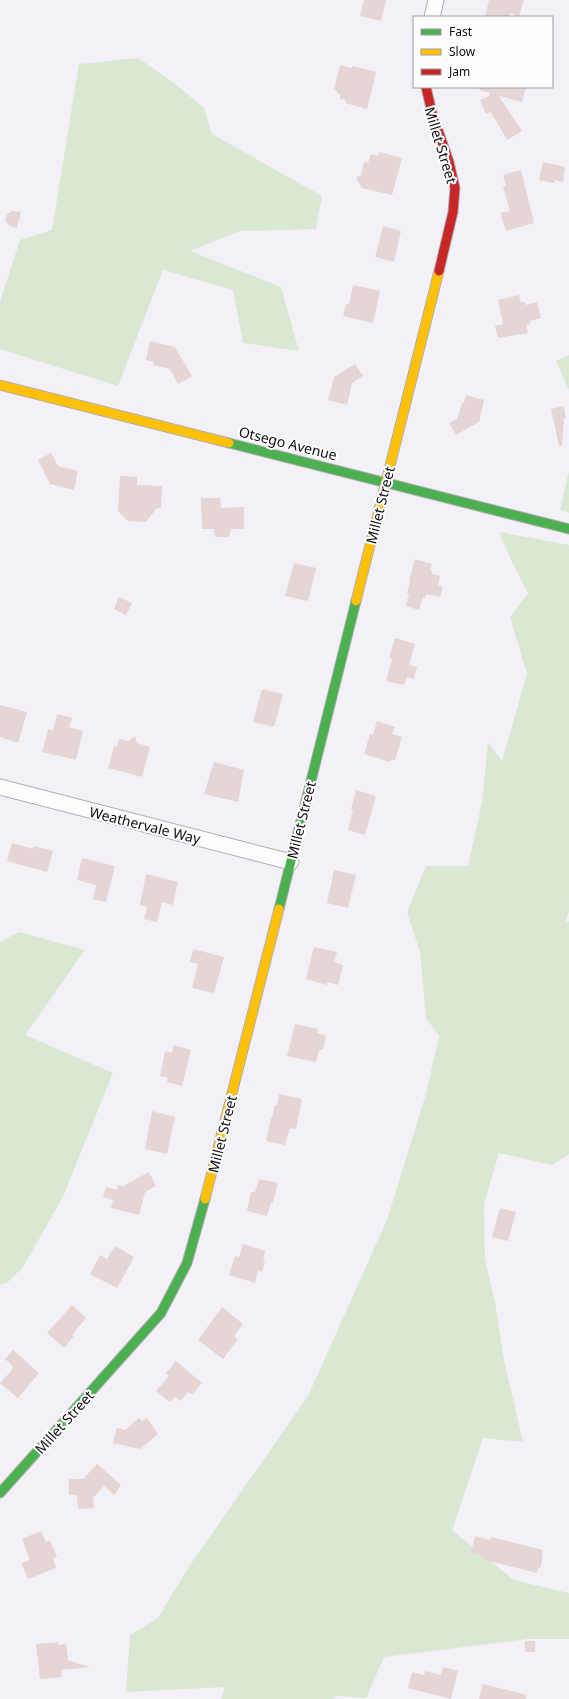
<svg xmlns="http://www.w3.org/2000/svg" width="569" height="1699" viewBox="0 0 569 1699" font-family="'Noto Sans',sans-serif">
  <rect width="100%" height="100%" fill="#f4f0f8"/>
  <path fill="#dae7d3" d="M138,58l36,25 30,25 8,26 110,62 -6,33 -76,2 -50,20 91,36 18,64 -56,-8 -10,-53 -70,-20 -45,116 -118,-37v-47l20,-62 32,-10 27,-166z
    M569,355v35l-13,-29z
    M569,457v56l-9,-3 9,-39z
    M499,532l70,13v366l-3,10 3,1v232l-17,11 -53,-12 -15,51 1,55 10,43 9,58 19,82 -40,-4 -31,92 62,50 55,13v46h-41l-144,18 -18,41 -30,-2 -3,3h-112l4,-12 -99,5 4,-57 28,-17 30,-50 120,-172 79,-176 39,-126 13,-58 -13,-18 -6,-66 -13,-40 19,-46h42l14,-64 6,-60 14,19 25,-87 -17,-57 18,-24 -15,-29z
    M19,932l66,18 -60,85 88,38 -50,124 -40,70 -16,16 -7,1v-342z"/>
  <path fill="#e5d5d4" d="M364,0h22l-5,21 -21,-5z
    M489,0h35l-5,16 -9,-3 -1,4h-24z
    M340,65l12,3 1,-2 23,6 -9,37 -22,-6 1,-3 -6,-1v-4l-6,-6z
    M480,87h46l-4,15 -23,-6 23,35 -15,9 -16,-28 -5,2 -6,-14 9,-4 1,-3 -11,-3z
    M379,152l23,6 -10,37 -30,-7 -6,-10 5,-3 3,-13 4,1 3,-9 7,2z
    M543,162l22,5 -2,15 -8,-2 -1,3 -15,-3z
    M521,170l13,53 -28,8 -6,-18 10,-2 -7,-24 3,-1 -3,-11z
    M12,211l9,1 -4,16 -7,-2 -5,-5 2,-7z
    M383,226l18,5 -7,31 -19,-5z
    M353,285l27,6 -7,32 -30,-7 3,-12h3z
    M519,295l2,8 4,-1 1,3 11,-3 4,16 -11,3v3l-4,1 2,8 -30,5 -3,-12 8,-2 -5,-24z
    M150,341l25,6 17,29 -14,8 -8,-15 -17,-4 1,-3 -8,-2z
    M355,364l8,12 -11,7 -5,22 -19,-5 6,-23z
    M466,395l18,5 -5,22 -23,13 -7,-12 8,-4 5,-16h2z
    M564,406l2,12h-2l-2,28h-3l-8,-37z
    M51,453l7,13 20,5 -4,19 -24,-6 -12,-24z
    M120,476l17,1v8l25,1 -1,22h-4l-11,14 -18,-1 -10,-10z
    M201,498h19l1,10 23,-1v22h-13l-2,8h-14l-1,-8h-12z
    M415,559l17,5 -2,6 2,1v3l8,2 -2,9 5,2 -3,10 -14,-3 -1,4 -2,-1 -4,13 -13,-4 3,-12 -2,-1 3,-12h-1z
    M294,563l22,5 -8,33 -23,-5z
    M119,597l13,6 -6,12 -12,-6z
    M395,638l20,6 -6,21 8,2 -3,12 -7,-2 -3,8 -18,-4 6,-22 -3,-1z
    M262,689l21,5 -9,33 -21,-5z
    M0,705l27,7 -9,31 -18,-6z
    M57,714l15,4 -3,9 14,4 -7,29 -34,-8 6,-23 5,2z
    M377,721l18,6 -3,7 10,3 -7,23h-4l-1,2 -26,-8 6,-20 3,1z
    M135,736l2,7 13,4 -8,30 -34,-9 6,-22 3,1 2,-8 9,2z
    M214,762l30,8 -6,32 -34,-8z
    M356,790l20,6 -11,39 -17,-5 5,-20 -2,-1z
    M12,843l21,6 1,-3 19,5 -6,21 -40,-11z
    M82,858l33,8 -9,36 -13,-3 3,-14 -19,-5z
    M334,870l22,5 -8,33 -21,-5z
    M146,874l32,8 -5,23 -11,-3 -5,20 -13,-3 3,-12 -7,-2z
    M314,947l23,5 -3,10 9,3 -5,20 -10,-3 -1,3 -21,-6z
    M193,949l31,8 -10,36 -22,-5 6,-24 -8,-2z
    M295,1024l23,5 -1,4 9,3 -3,14h-4l-3,12 -29,-6z
    M174,1045l17,5 -9,36 -15,-4 1,-4 -8,-2 5,-25 7,2z
    M279,1094l23,5 -6,30 -6,-1 -5,17 -19,-4 5,-23h1l3,-13h2z
    M152,1111l23,6 -8,37 -22,-5z
    M149,1172l7,14 -11,6 -6,23 -28,-7 2,-8 -10,-3 3,-10 11,3 1,-5 5,1z
    M259,1179l19,4 -5,20 -2,-1 -4,14 -20,-5 4,-19h4z
    M500,1208l16,4 -8,29 -16,-4z
    M243,1244l22,7 -2,9 2,1 -3,11 -4,-1 -3,12 -26,-8 6,-19 4,1z
    M115,1246l19,11 -17,31 -27,-14 10,-19 7,4z
    M72,1305l14,13 -14,17 2,1 -10,12 -17,-15z
    M222,1307l21,17 -9,12 4,3 -15,20 -25,-19z
    M13,1350l26,23 -21,25 -18,-15 12,-13 -1,-1 2,-3 -8,-7z
    M176,1361l26,22 -10,12 -4,-3 -7,9 -6,-4 -5,5 -14,-11 13,-15 -3,-3z
    M139,1418l3,3 5,-3 11,16 -18,15 -27,-6 4,-15 8,2z
    M97,1464l24,21 -7,10 -10,-9 -11,12 1,10 -16,1 -1,-14h-8v-16h14z
    M41,1531l5,11 4,-2 7,17 -4,1 3,10 -28,11 -7,-16 9,-3 -8,-21z
    M475,1536l15,4 1,-3 52,13 -1,5 1,1 -3,13 -2,-2 -1,6 -52,-13 1,-3 -15,-4z
    M525,1641h10v11h-10z
    M58,1642v3l8,-1 2,16 22,7 -29,3 1,7 -22,2 -4,-35z
    M443,1667l15,4 -7,28 -43,-11 4,-16 12,3 1,-4 16,4z
    M483,1684l44,11 -1,4h-47z"/>
  <g fill="none" stroke-linecap="round" stroke-linejoin="round">
    <defs>
      <path id="street" d="M432,17l4,-17
        M0,787l291,75"/>
      <path id="fast" d="M229,443l340,86
        M279,909l77,-308
        M0,1493l161,-180 26,-50 18,-64"/>
      <path id="slow" d="M0,385l229,58
        M356,601l83,-330
        M205,1199l74,-290"/>
      <path id="jam" d="M426,87l6,26 17,49 6,26 -2,24 -14,59"/>
    </defs>
    <use href="#street" stroke="#b1adb4" stroke-width="17"/>
    <use href="#fast" stroke="#b1adb4" stroke-width="11"/>
    <use href="#slow" stroke="#b1adb4" stroke-width="11"/>
    <use href="#jam" stroke="#b1adb4" stroke-width="11"/>
    <use href="#street" stroke="#fdfdfe" stroke-width="15"/>
    <use href="#fast" stroke="#4caf50" stroke-width="9"/>
    <use href="#slow" stroke="#ffc107" stroke-width="9"/>
    <use href="#jam" stroke="#c62828" stroke-width="9"/>
  </g>
  <g text-anchor="middle" dominant-baseline="central" stroke-width="4" stroke-linejoin="round" paint-order="stroke">
    <g font-size="14" fill="#0e0b12" stroke="#fdfdfd">
      <text transform="translate(441 145) rotate(73)">Millet Street</text>
      <text transform="translate(288 443) rotate(14)">Otsego Avenue</text>
      <text transform="translate(380 505) rotate(-76)">Millet Street</text>
      <text transform="translate(301 820) rotate(-76)">Millet Street</text>
      <text transform="translate(145 825) rotate(14)">Weathervale Way</text>
      <text transform="translate(222 1134) rotate(-76)">Millet Street</text>
      <text transform="translate(64 1422) rotate(-48)">Millet Street</text>
    </g>
  </g>
  <rect x="413" y="16" width="140" height="72" fill="#fdfdfd" stroke="#9d9c9f"/>
  <rect x="421" y="29" width="20" height="6" fill="#4caf50" stroke="#9d9c9f"/>
  <text x="449" y="36" font-size="12" fill="#0e0b12">Fast</text>
  <rect x="421" y="49" width="20" height="6" fill="#ffc107" stroke="#9d9c9f"/>
  <text x="449" y="56" font-size="12" fill="#0e0b12">Slow</text>
  <rect x="421" y="69" width="20" height="6" fill="#c62828" stroke="#9d9c9f"/>
  <text x="449" y="76" font-size="12" fill="#0e0b12">Jam</text>
</svg>
